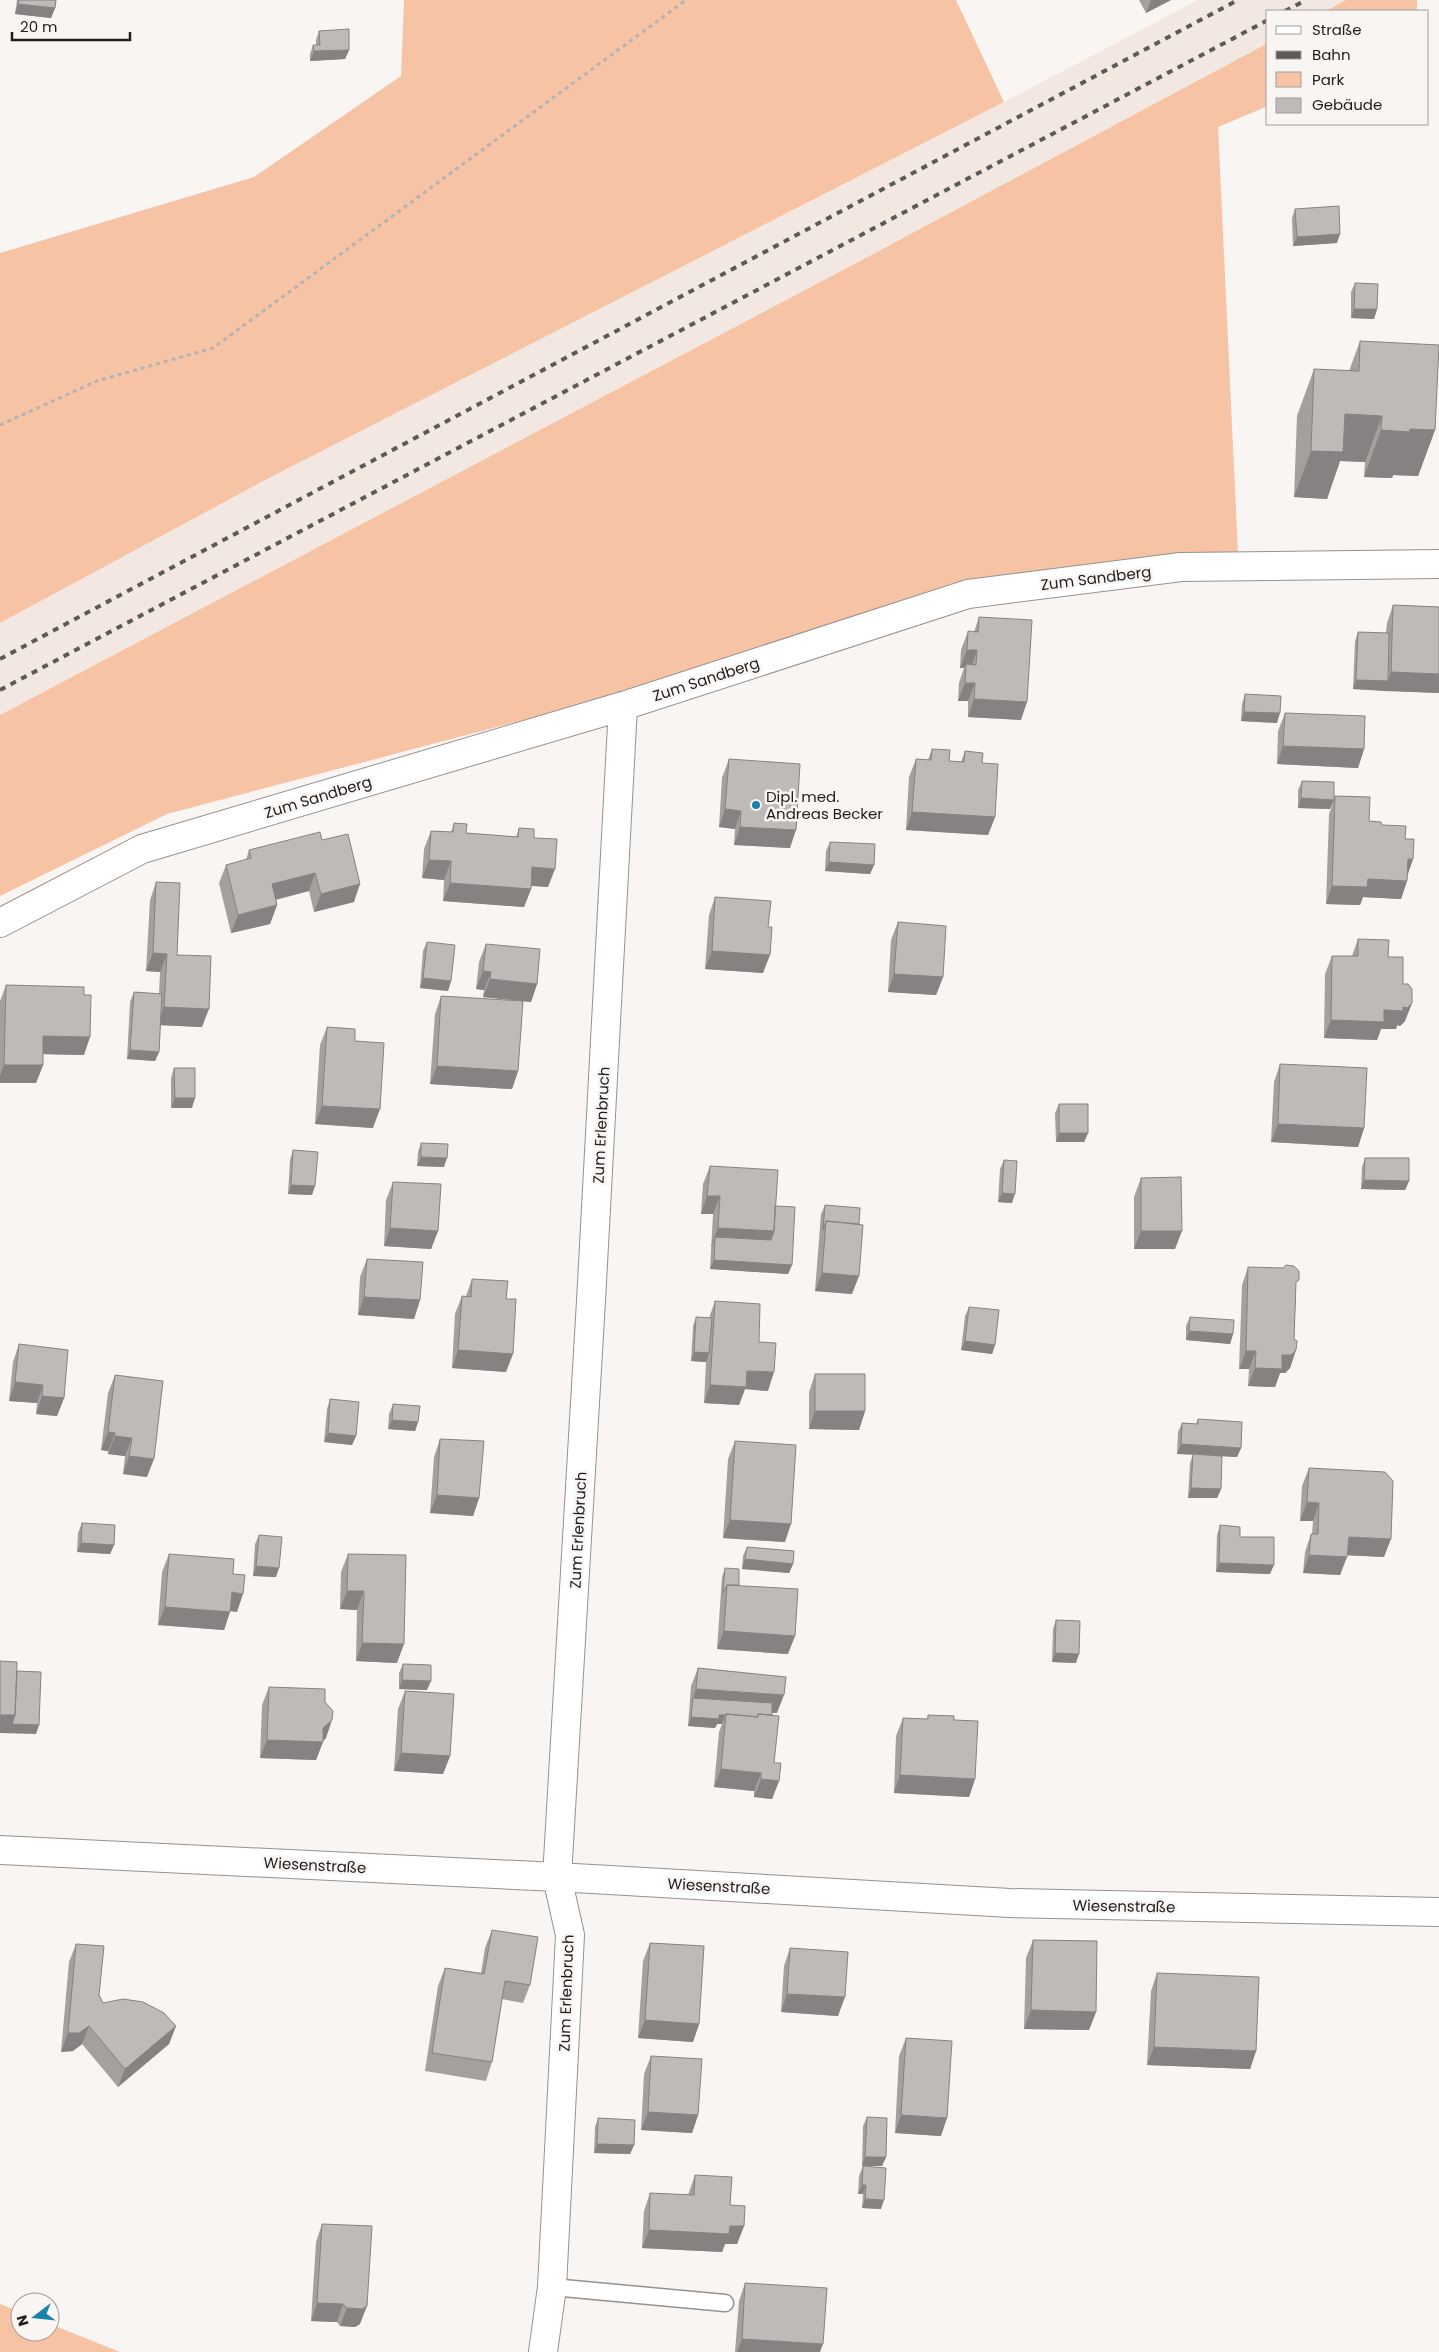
<svg xmlns="http://www.w3.org/2000/svg" width="1439" height="2352" viewBox="0 0 1439 2352" font-family="Poppins,sans-serif">
  <rect width="100%" height="100%" fill="#f9f5f3"/>
  <path fill="#f2e7e1" d="M1198,0h148l-20,11h-58v32l-406,217 -862,455v-92l269,-145 735,-376z"/>
  <path fill="#f6c3a5" d="M404,0h552l48,102 -735,376 -269,145v-370l254,-76 147,-101z
    M1346,0h71v11h-91z
    M1268,43v63l-50,21 20,426 -285,30 -346,115 -440,116 -167,82v-181l862,-455z
    M0,2304l20,8v20h30v-8l70,28h-120z"/>
  <g fill="none" stroke-linecap="round" stroke-linejoin="round">
    <defs>
      <path id="lane" d="M552,2287l173,16"/>
      <path id="street" d="M0,923l142,-74 481,-143 345,-112 213,-27 258,-3
        M0,1850l557,27 453,26 429,9
        M543,2352l9,-65 18,-352 -13,-58 34,-576 32,-595"/>
    </defs>
    <use href="#lane" stroke="#959290" stroke-width="19"/>
    <use href="#street" stroke="#959290" stroke-width="30"/>
    <path stroke="#b6b2b1" stroke-width="3" stroke-dasharray="4 4" stroke-linecap="butt" d="M0,425l97,-44 116,-33 473,-348"/>
    <use href="#lane" stroke="#fff" stroke-width="16"/>
    <use href="#street" stroke="#fff" stroke-width="28"/>
    <path stroke="#5c5959" stroke-width="4" stroke-dasharray="6 6" stroke-linecap="butt" d="M1285,11l21,-11
      M0,659l1238,-659
      M0,690l1268,-670"/>
  </g>
  <path fill="#a3a09e" d="M17,0h39l-1,8 -4,10 -36,-4z
    M1139,0h32l-25,13z
    M319,31l30,19 -4,9 -35,2v-7l3,-9h3v-5z
    M1295,209l42,34 -44,3 -1,-28z
    M1355,283l22,26 -3,10 -23,-1v-26z
    M1360,341l75,89 -17,46 -25,-1 -1,3 -28,-1 1,-15 -25,-1 -13,38 -33,-2 3,-81 17,-47 35,2z
    M1393,605l46,2v86l-86,-4 2,-48 3,-9 28,1 1,-10z
    M979,617l42,103 -53,-3v-16h-10l1,-18 5,-15h-4l1,-18 7,-19 6,1z
    M1245,694l32,29 -36,-2 1,-17z
    M1285,713l79,36 -6,19 -81,-4 1,-33z
    M932,749l17,12 12,1 4,-11 30,66 -7,18 -82,-5 3,-53 7,-18 12,1z
    M729,759l61,89 -56,-3 1,-16 -16,-2 3,-49z
    M1302,781l28,28 -32,-1v-18z
    M1335,796l34,25 13,4 23,14 8,20 -6,16v6l-6,18 -38,-2 -3,8 -34,-1 3,-90z
    M454,823l12,10 50,4 3,-9 15,10 14,49 -17,-1v3l-7,18 -81,-6 1,-21 -22,-2 2,-29 7,-18 20,1z
    M322,840l32,62 -40,10 -5,-21 -33,9 1,5 -7,19 -39,9 -12,-50 7,-18 20,-5 3,-10z
    M830,842l44,23 -4,9 -45,-3 1,-20z
    M156,882l21,73 25,72 -42,-2 -1,27 -4,9 -28,-2 3,-57 4,-10 25,2 1,-22 -14,-1 4,-71z
    M715,897l53,30 -5,46 -58,-4 4,-54z
    M898,922l45,55 -7,18 -48,-3 3,-52z
    M1358,939l45,45 9,19 -7,18 -5,5 -3,-1 -1,4h-15l-4,11 -53,-2 1,-64 7,-18h20z
    M427,942l24,39 -3,10 -28,-3 3,-37z
    M486,944l51,40 -6,18 -48,-5 1,-7 -8,-1 3,-27z
    M6,985l78,70 -41,-1v11l-7,18h-36v-82z
    M441,996l77,75 -6,18 -82,-5 5,-70z
    M327,1027l28,14 18,87 -58,-4 5,-79z
    M1280,1064l84,64 -6,19 -87,-5 3,-60z
    M174,1068l18,40h-21v-30z
    M1059,1104l29,29 -4,9h-28l-1,-29z
    M421,1143l23,24 -27,-1 1,-14z
    M293,1150l19,45 -24,-1 2,-34z
    M1365,1158l44,23 -4,9 -44,-1 1,-22z
    M1004,1160l8,43 -14,-1 2,-33z
    M710,1166l65,40 17,59 -4,9 -78,-5 3,-55h-12l2,-30z
    M1141,1178l34,71h-41v-52z
    M393,1182l45,49 -7,18 -47,-3 2,-46z
    M825,1205l27,89 -37,-3 6,-77z
    M367,1259l53,41 -6,19 -56,-4 2,-38z
    M1248,1267l48,21 -2,51 2,11 -6,18 -5,5h-5l-5,14 -27,-1 1,-17h-10l3,-84z
    M472,1279l34,93 -54,-4 3,-54 7,-18h4z
    M715,1301l44,41 9,49 -23,-2 -6,16 -35,-2 2,-41 -15,-1 2,-35 3,-9 13,1z
    M969,1307l26,38 -3,9 -31,-4 4,-34z
    M1190,1317l43,17 -3,10 -44,-4v-14z
    M19,1344l45,54 -7,18 -21,-2 1,-11 -28,-2 4,-39z
    M815,1374l50,37 -6,19 -50,-1v-37z
    M115,1375l32,102 -24,-3 2,-18 -17,-2v-3l-7,-1 7,-57z
    M330,1399l26,37 -4,9 -28,-3 3,-33z
    M393,1404l25,18 -3,9 -27,-2 1,-15z
    M1198,1419l43,29 -4,9 -15,-1 -1,33 -4,9h-29l2,-35 3,-9h-16l1,-22 4,-9 14,1z
    M440,1439l39,59 -6,18 -43,-3 4,-56z
    M735,1441l50,101 -62,-4 5,-79z
    M1309,1468l75,89 -37,-2 -7,20 -37,-2 2,-21 6,-18h1l1,-13h-13l2,-35z
    M82,1523l32,22 -4,9 -33,-2 1,-19z
    M1220,1525l20,12 30,37 -54,-2 1,-37z
    M259,1535l17,42 -23,-1 2,-32z
    M747,1547l46,17 -4,9 -47,-4 1,-13z
    M169,1554l68,58 -7,-1 -6,19 -66,-5 4,-53z
    M348,1554l49,109 -41,-2 1,-51 -17,-1 1,-37z
    M725,1568l14,17 49,69 -71,-5 5,-72z
    M1056,1620l20,43 -24,-1 1,-33z
    M403,1664l24,26 -28,-1v-16z
    M698,1668l79,45h-5l2,50 5,18 -7,18 -18,-2v-6l-40,-4 5,-55 3,-8h-5l-2,4 -27,-2 3,-40z
    M269,1687l56,15 1,36 -3,3 -7,19 -56,-2 2,-53z
    M405,1691l45,65 -7,18 -49,-3 4,-62z
    M928,1715l26,5 21,59 -6,18 -75,-4 2,-57 7,-18 24,1z
    M492,1930l38,55 -7,18 -21,-4 -10,63 -6,19 -61,-10 13,-85 7,-18 36,5 4,-25z
    M1033,1940l63,72 -7,18 -65,-1 2,-71z
    M650,1943l49,81 -6,18 -55,-4 5,-77z
    M76,1944l27,59 73,23 -7,18 -51,43 -36,-43 -9,7 -12,1 8,-90z
    M790,1948l48,68 -57,-4 3,-46z
    M1157,1973l99,78 -6,18 -103,-4 4,-74z
    M906,2038l35,98 -46,-3 4,-77z
    M651,2056l47,59 -6,18 -51,-3 3,-56z
    M867,2117l19,40 -4,9h-20l1,-40z
    M598,2118l36,27 -4,9 -36,-1 1,-26z
    M863,2166l18,43 -19,-1 1,-14h-5l1,-18z
    M695,2175l35,30 14,21 -7,18h-12l-3,8 -80,-4 2,-37 6,-18 38,2z
    M322,2224l38,100 -5,3 -15,-1 -3,-4 -26,-1 5,-79z
    M745,2283l75,69h-85l4,-51z"/>
  <path fill="#858281" d="M1151,0h20l-25,13z
    M18,4l37,4 -4,10 -36,-4z
    M349,50l-4,9 -35,2 4,-10z
    M1340,234l-3,9 -44,3 4,-9z
    M1354,309h23l-3,10 -23,-1z
    M1345,414l37,2 -17,46 -25,-1 -13,38 -33,-2 17,-46z
    M1410,429l25,1 -17,46 -25,-1 -1,3 -28,-1 17,-47z
    M967,650h10l-6,18 -5,-4 -2,4h-4z
    M1391,672l48,2v19l-55,-2z
    M1356,680l32,1 -4,10 -31,-2z
    M965,683h10l-7,18h-10z
    M974,699l53,3 -6,18 -53,-3z
    M1244,712l36,1 -3,10 -36,-2z
    M1283,746l81,3 -6,19 -81,-4z
    M1301,798l33,2 -4,9 -32,-1z
    M725,809l16,2 -6,18 -16,-2z
    M912,812l83,5 -7,18 -82,-5z
    M740,827l56,3 -6,18 -56,-3z
    M1408,859h5l-6,18z
    M429,860l22,1 -7,19 -22,-2z
    M829,862l45,3 -4,9 -45,-3z
    M532,867l23,2 -7,18 -22,-2z
    M315,873l-6,18 -44,11 7,-18z
    M1368,879l39,2 -6,18 -38,-2 -3,8 -34,-1 6,-18z
    M450,883l81,6 -7,18 -81,-6z
    M360,884l-6,18 -40,10 7,-18z
    M277,905l-7,19 -39,9 7,-18z
    M712,951l58,4 -7,18 -58,-4z
    M153,953l14,1 -7,18 -14,-1z
    M483,971l8,1 -7,18 -8,-1z
    M894,974l49,3 -7,18 -48,-3z
    M423,978l28,3 -3,10 -28,-3z
    M490,979l47,5 -6,18 -48,-5z
    M1412,1003l-7,18 -5,5 -3,-1 -1,4h-15l-4,11 -53,-2 7,-18 72,-13z
    M164,1007l45,2 -7,18 -45,-2z
    M43,1036l47,1 -6,18 -48,-1z
    M130,1050l29,2 -4,9 -28,-2z
    M4,1065h39l-7,18h-36v-7z
    M437,1066l81,5 -6,18 -82,-5z
    M175,1098h20l-3,10h-21z
    M322,1106l58,3 -7,19 -58,-4z
    M1278,1124l86,4 -6,19 -87,-5z
    M1059,1133h29l-4,9h-28z
    M421,1157l26,1 -3,9 -27,-1z
    M1364,1180l45,1 -4,9 -44,-1z
    M291,1185l24,1 -3,9 -24,-1z
    M1002,1193l13,1 -3,9 -14,-1z
    M707,1196h13l-7,18h-12z
    M390,1228l48,3 -7,18 -47,-3z
    M718,1228l56,3 -7,19 -52,-13 -3,9h-1z
    M1141,1231h41l-7,18h-41z
    M714,1260l78,5 -4,9 -78,-5z
    M822,1273l37,3 -7,18 -37,-3z
    M364,1297l56,3 -6,19 -56,-4z
    M1189,1331l44,3 -3,10 -44,-4z
    M965,1341l30,4 -3,9 -31,-4z
    M458,1350l55,4 -7,18 -54,-4z
    M1296,1350l-6,18 -5,5h-5l-5,14 -27,-1 7,-18 27,-13z
    M1246,1351h10l-7,18h-10z
    M694,1352l15,1 -3,9 -15,-1z
    M747,1371l27,1 -6,19 -23,-2 -6,16 -35,-2 6,-18z
    M15,1382l28,3 -6,18 -28,-2z
    M42,1396l22,2 -7,18 -21,-2z
    M815,1411h50l-6,19 -50,-1z
    M392,1420l26,2 -3,9 -27,-2z
    M108,1432l7,1 -7,18 -7,-1z
    M328,1433l28,3 -4,9 -28,-3z
    M115,1436l17,2 -7,18 -17,-2z
    M1181,1444l60,4 -4,9 -60,-3z
    M129,1456l25,3 -7,18 -24,-3z
    M1191,1488l30,1 -4,9h-29z
    M437,1495l42,3 -6,18 -43,-3z
    M1307,1502l12,1 -6,18h-13z
    M730,1520l61,4 -6,18 -62,-4z
    M1349,1537l42,2 -7,18 -42,-2z
    M81,1543l33,2 -4,9 -33,-2z
    M1309,1555l38,2 -7,18 -37,-2z
    M745,1559l48,5 -4,9 -47,-4z
    M1219,1563l55,2 -4,9 -54,-2z
    M256,1566l23,2 -3,9 -23,-1z
    M347,1591h17l-7,19 -17,-1z
    M232,1592l11,2 -6,18 -11,-2z
    M165,1607l65,5 -6,18 -66,-5z
    M724,1631l71,5 -7,18 -71,-5z
    M362,1643l42,1 -7,19 -41,-2z
    M1055,1653l24,1 -3,9 -24,-1z
    M402,1680l29,1 -4,9 -28,-1z
    M696,1689l88,6 -7,18 -85,-6 1,-9z
    M0,1715h15l24,10 -3,9 -36,-1z
    M719,1715h6l-3,9h-5l-2,4 -27,-2 3,-9z
    M332,1720l-6,18 -4,4h1l-7,18 -56,-2 7,-18 56,-12z
    M401,1753l49,3 -7,18 -49,-3z
    M721,1769l40,4 -7,18 -40,-4z
    M900,1775l75,4 -6,18 -75,-4z
    M761,1779l18,2 -7,18 -18,-2z
    M787,1994l58,3 -7,19 -57,-4z
    M1031,2010l65,2 -7,18 -65,-1z
    M645,2020l54,4 -6,18 -55,-4z
    M89,2026l-7,18 -9,7 -12,1 7,-19z
    M176,2026l-7,18 -51,43 7,-18z
    M1154,2047l102,4 -6,18 -103,-4z
    M648,2112l50,3 -6,18 -51,-3z
    M901,2115l46,3 -6,18 -46,-3z
    M597,2144l37,1 -4,9 -36,-1z
    M865,2157h21l-4,9h-20z
    M862,2185h4l-3,9h-5z
    M865,2199l19,1 -3,9 -19,-1z
    M730,2226h14l-7,18h-12l-3,8 -80,-4 7,-18z
    M317,2303l26,1 -6,18 -26,-1z
    M367,2306l-7,18 -5,3 -15,-1 7,-18z
    M742,2339l81,5 -3,8h-83z"/>
  <path fill="#bebab8" stroke="#858281" d="M19,0h37l-1,8 -37,-4z
    M349,29v21l-35,1 -1,-6h7l-1,-14z
    M1339,206l1,28 -43,3 -2,-28z
    M1355,283l23,1 -1,25h-23z
    M1360,341l79,4 -4,85 -25,-1 -1,3 -28,-2 1,-14 -37,-2 -2,38 -32,-1 3,-82 45,2z
    M1393,605l46,2v67l-48,-2z
    M979,617l53,3 -5,82 -53,-3 1,-16h-10l1,-19 10,1 1,-15h-10l1,-19 10,1z
    M1358,632l31,1 -1,48 -32,-1z
    M1245,694l36,2 -1,17 -36,-1z
    M1285,713l80,3 -1,33 -81,-3z
    M932,749l18,1 -1,11 15,1 1,-11 18,2 -1,10 16,1 -3,53 -83,-5 4,-53 15,1z
    M729,759l71,5 -4,66 -56,-3 1,-16 -16,-2z
    M1302,781l32,1v18l-33,-2z
    M1335,796l35,1 -1,24 12,1 1,3 24,1 -1,13h9l-1,20h-5l-1,22 -39,-2 -1,8 -35,-1z
    M454,823l13,1 -1,9 52,4 1,-9 15,1v9l23,1 -2,30 -23,-2 -1,22 -81,-6 1,-22 -22,-1 2,-29 22,1z
    M320,832l2,8 26,-6 12,50 -39,10 -6,-21 -43,11 5,21 -39,10 -12,-50 25,-7 -2,-8z
    M830,842l45,2 -1,21 -45,-3z
    M156,882l24,1 -3,72 34,1 -2,53 -45,-2 3,-53 -14,-1z
    M715,897l56,4 -3,26h4l-2,28 -58,-4z
    M898,922l48,4 -3,51 -49,-3z
    M1358,939l31,1 -1,17h15v27h5l4,5v14l-5,5 -4,-1v4l-19,-1v12l-53,-2 1,-64h26z
    M427,942l28,3 -4,36 -28,-3z
    M486,944l54,5 -3,35 -47,-5 1,-7 -8,-1z
    M6,985l78,2v8h7l-1,42 -47,-1v29h-39z
    M134,992l28,2 -3,58 -29,-2z
    M441,996l82,5 -5,70 -81,-5z
    M327,1027l28,2v12l29,2 -4,66 -58,-3z
    M1280,1064l87,4 -3,60 -86,-4z
    M174,1068h21v30h-20z
    M1059,1104h29v29h-29z
    M421,1143l27,1 -1,14 -26,-1z
    M293,1150l25,2 -3,34 -24,-1z
    M1365,1158h44v23l-45,-1z
    M1004,1160l13,1 -2,33 -13,-1z
    M710,1166l68,4 -4,61 -56,-3 2,-32h-13z
    M1181,1177l1,54h-41v-53z
    M393,1182l48,2 -3,47 -48,-3z
    M825,1205l35,3 -1,16 -33,-3 -3,9z
    M775,1206l20,1 -3,58 -78,-5 1,-23 56,3 3,-9z
    M826,1221l37,4 -4,51 -37,-3z
    M367,1259l56,3 -3,38 -56,-3z
    M1286,1265l8,1 5,5v9l-3,2 -1,29 -1,28 3,2 -1,9 -5,5h-9v14l-27,-1 1,-17h-10l2,-84 35,1z
    M472,1279l36,2 -2,18h10l-3,55 -55,-4 4,-54 9,1z
    M715,1301l45,3 -1,38 17,1 -2,29 -27,-1 -1,16 -36,-2z
    M969,1307l30,3 -4,35 -30,-4z
    M696,1317l16,1 -3,35 -15,-1z
    M1190,1317l44,3 -1,14 -44,-3z
    M19,1344l49,6 -4,48 -22,-2 1,-11 -28,-3z
    M815,1374h50v37h-50z
    M115,1375l48,6 -9,78 -25,-3 3,-18 -17,-2v-3l-7,-1z
    M330,1399l29,3 -3,34 -28,-3z
    M393,1404l27,2 -2,16 -26,-2z
    M1198,1419l44,3 -1,26 -60,-4 1,-21 16,1z
    M440,1439l44,2 -5,57 -42,-3z
    M735,1441l61,4 -5,79 -61,-4z
    M1193,1454l29,2 -1,33 -30,-1z
    M1309,1468l76,4 8,9 -2,58 -42,-2 -2,20 -38,-2 2,-21h7l1,-31 -12,-1z
    M82,1523l33,2 -1,20 -33,-2z
    M1220,1525l20,2v10h34v28l-55,-2z
    M259,1535l23,2 -3,31 -23,-2z
    M747,1547l47,4 -1,13 -48,-5z
    M169,1554l65,5 -1,15 12,1 -2,19 -11,-2 -2,20 -65,-5z
    M348,1554l58,1 -2,89 -42,-1 2,-52h-17z
    M725,1568l14,1v16h-12l-4,8z
    M727,1585l71,4 -3,47 -71,-5z
    M1056,1620l24,1 -1,33 -24,-1z
    M0,1661l17,1 -2,53h-15z
    M403,1664l28,1v16l-29,-1z
    M698,1668l88,9 -2,18 -88,-6z
    M17,1671l24,1 -2,53 -27,-1 3,-9z
    M269,1687l56,2v13l8,9 -1,9 -9,8v14l-56,-2z
    M405,1691l49,3 -4,62 -49,-3z
    M693,1698l79,5v12l-14,-1 -1,3 -31,-3v1h-7v4l-28,-2z
    M726,1714l32,3v-3l21,2 -5,47h7l-2,18 -18,-2v-6l-40,-4z
    M928,1715l26,1v4l24,1 -3,58 -75,-4 3,-57 25,1z
    M492,1930l46,7 -8,48 -25,-4 -13,81 -60,-9 13,-85 39,6z
    M1033,1940l64,1 -1,71 -65,-2z
    M650,1943l54,3 -5,78 -54,-4z
    M76,1944l28,2 -5,49 4,8 20,-4 20,3 21,11 12,13 -51,43 -36,-43 -10,7h-11z
    M790,1948l58,4 -3,45 -58,-3z
    M1157,1973l102,4 -3,74 -102,-4z
    M906,2038l46,3 -5,77 -46,-3z
    M651,2056l51,3 -4,56 -50,-3z
    M867,2117l20,1 -1,39h-21z
    M598,2118l37,2 -1,25 -37,-1z
    M863,2166l23,2 -2,32 -19,-1 1,-14h-4z
    M695,2175l37,2 -2,28 15,1 -1,20h-14l-1,8 -80,-4 1,-37 44,2z
    M322,2224l50,2 -5,80 -5,3 -15,-1 -4,-4 -26,-1z
    M745,2283l82,5 -4,56 -81,-5z"/>
  <circle fill="#1982ab" stroke="#f9f5f3" stroke-width="2" cx="756" cy="805" r="5"/>
  <g text-anchor="middle" dominant-baseline="central" stroke-width="5" stroke-linejoin="round" paint-order="stroke">
    <g font-size="15" fill="#1e1c1c" stroke="#f9f5f3">
      <text transform="translate(1096 578) rotate(-7)">Zum Sandberg</text>
      <text transform="translate(706 679) rotate(-18)">Zum Sandberg</text>
      <text transform="translate(318 797) rotate(-17)">Zum Sandberg</text>
      <text transform="translate(601 1125) rotate(-87)">Zum Erlenbruch</text>
      <text transform="translate(578 1530) rotate(-87)">Zum Erlenbruch</text>
      <text transform="translate(315 1865) rotate(3)">Wiesenstraße</text>
      <text transform="translate(719 1886) rotate(3)">Wiesenstraße</text>
      <text transform="translate(1124 1906) rotate(1)">Wiesenstraße</text>
      <text transform="translate(566 1993) rotate(-88)">Zum Erlenbruch</text>
    </g>
    <g font-size="15" fill="#1e1c1c" stroke="#f9f5f3" text-anchor="start">
      <text x="766" y="796">Dipl. med.<tspan x="766" dy="17">Andreas Becker</tspan></text>
    </g>
  </g>
  <rect x="1266" y="10" width="162" height="115" fill="#f9f5f3" stroke="#a19e9d"/>
  <rect x="1276" y="26" width="25" height="8" fill="#ffffff" stroke="#a19e9d"/>
  <text x="1312" y="35" font-size="15" fill="#1e1c1c">Straße</text>
  <rect x="1276" y="51" width="25" height="8" fill="#5c5959" stroke="#a19e9d"/>
  <text x="1312" y="60" font-size="15" fill="#1e1c1c">Bahn</text>
  <rect x="1276" y="72" width="25" height="15" fill="#f6c3a5" stroke="#a19e9d"/>
  <text x="1312" y="85" font-size="15" fill="#1e1c1c">Park</text>
  <rect x="1276" y="98" width="25" height="15" fill="#bebab8" stroke="#a19e9d"/>
  <text x="1312" y="110" font-size="15" fill="#1e1c1c">Gebäude</text>
  <g transform="translate(35 2317) rotate(254)"><circle r="24" fill="#f9f5f3" stroke="#a19e9d"/>
  <path d="M0-4L9 19L0 12L-9 19Z" fill="#1982ab"/>
  <text y="-8" font-size="14" font-weight="bold" text-anchor="middle" fill="#1e1c1c">N</text>
  </g>
  <path d="M12 32v8h118v-8" fill="none" stroke="#1e1c1c" stroke-width="2.5"/>
  <text x="20" y="32" font-size="15" fill="#1e1c1c" stroke="#f9f5f3" stroke-width="4" paint-order="stroke">20 m</text>
</svg>
